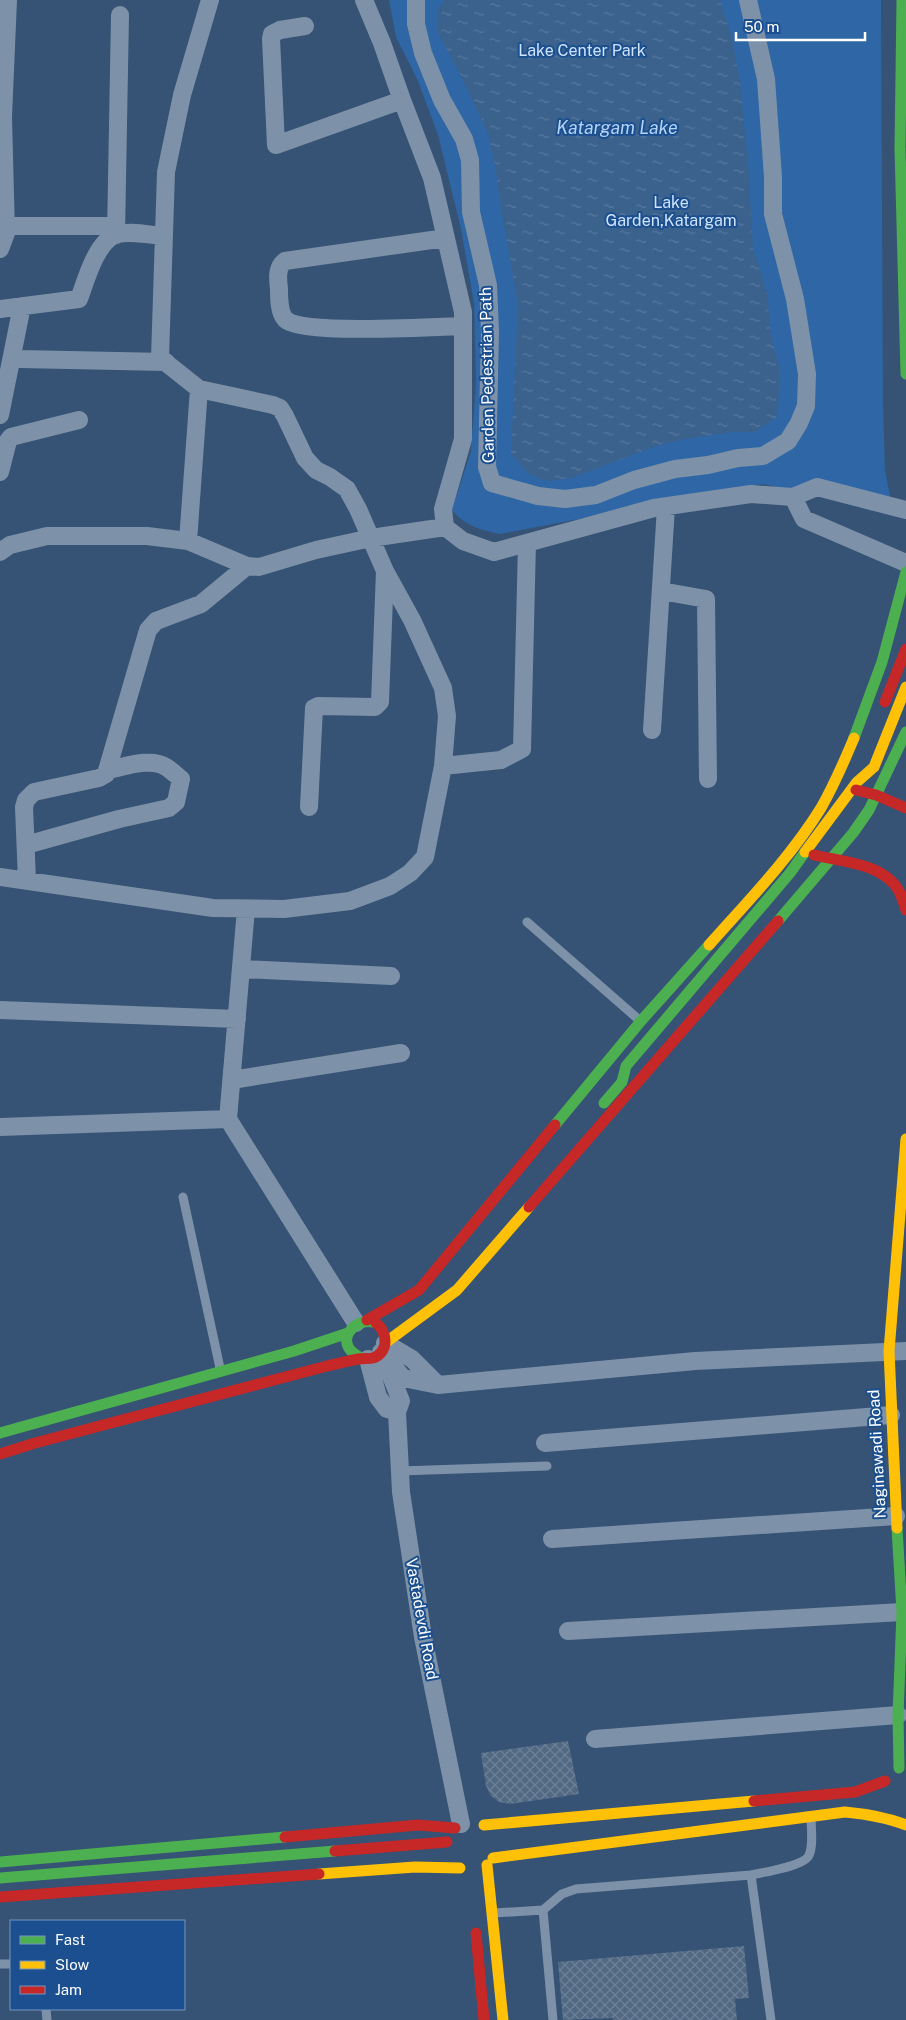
<svg xmlns="http://www.w3.org/2000/svg" width="906" height="2020" viewBox="0 0 906 2020" font-family="'Public Sans',sans-serif">
  <defs>
    <pattern id="water-ripples" width="26" height="14" patternUnits="userSpaceOnUse" patternTransform="scale(1.25)"><rect width="26" height="14" fill="#3b618d"/><path d="M2 4q2-2 4 0t4 0M15 11q2-2 4 0t4 0" fill="none" stroke="#58799e"/></pattern>
    <pattern id="building-cross-hatch" width="8" height="8" patternUnits="userSpaceOnUse" patternTransform="scale(1.25)"><rect width="8" height="8" fill="#526984"/><path d="M0 0l8 8M0 8l8-8" fill="none" stroke="#6c8096"/></pattern>
  </defs>
  <rect width="100%" height="100%" fill="#365274"/>
  <path fill="#2f66a5" d="M389,0h492l2,402 2,68 5,25 -3,13 -15,3 -47,-14 -62,-13 -263,50c-19,-4 -35,-8 -48,-24l19,-59 5,-67 -2,-81 -13,-74 -23,-94 -20,-54 -22,-44z"/>
  <path fill="url(#water-ripples)" d="M444,0h276l13,42 7,41 8,80 5,85 14,45 4,43 8,31v28l-3,23 -21,14h-22l-49,7 -31,8 -81,31 -24,3 -10,-3 -10,-5 -17,-20 7,-149 -15,-84 -8,-55 -7,-31 -28,-60 -22,-41 -1,-21z"/>
  <path fill="url(#building-cross-hatch)" d="M568,1741l11,53 -69,10 -11,-2 -8,-6 -5,-10 -5,-33z
    M744,1946l5,52 -14,1 2,21h-124v-2l-50,2 -5,-58z"/>
  <g fill="none" stroke-linecap="round" stroke-linejoin="round">
    <path stroke="#7d92a8" stroke-width="9" d="M527,922l111,97
      M183,1197l37,171
      M400,1471l147,-5
      M751,1875c13,-3 49,-8 57,-18 6,-9 3,-29 3,-40
      M543,1910l10,110
      M494,1913l49,-3 19,-16 14,-5 175,-14 20,145
      M0,1964h11
      M46,2009l1,11"/>
    <path stroke="#7d92a8" stroke-width="18" d="M364,0l18,43 20,57 30,78 31,134v127l-20,70 2,18 18,14 31,11 160,-44 97,-14 42,3 24,-10 89,23
      M416,0v24l7,29 19,47 22,39 6,21 1,52 17,73 2,46 -3,136 5,16 46,13 27,3 31,-4 38,-15 41,-11 33,-4 30,-7 25,-2 25,-15 11,-18 7,-17 1,-32 -12,-75 -22,-85v-37l-7,-98 -18,-79
      M305,26l-25,4 -8,4 -1,5 5,106 126,-45
      M6,226h110
      M116,235l4,-220
      M446,238l-161,23c-9,7 -7,18 -6,28 0,9 0,23 6,30 15,16 150,8 178,7
      M0,249l6,-16 -3,-116 5,-117
      M0,309l79,-10c7,-19 17,-56 36,-64 14,-5 34,0 48,1
      M20,359l146,3
      M0,415l22,-109
      M0,472l8,-31 3,-4 68,-17
      M793,497l11,22 102,44
      M188,541l11,-152
      M0,552l10,-7 37,-9h100l41,5 59,25 12,1 57,-17 55,-12 74,-11
      M661,591l45,8 2,180
      M652,730l14,-223
      M443,766l58,-6 21,-11 5,-206
      M309,807l5,-99 4,-2 57,1 5,-5 5,-131
      M26,845l93,-26 50,-11 7,-6 5,-23c-5,-4 -10,-9 -15,-12 -15,-10 -42,0 -59,3
      M0,877l213,31 71,1 66,-8 40,-15 20,-13 15,-16 18,-91 4,-50 -4,-28 -31,-68 -27,-49 -27,-62 -11,-20 -17,-12 -14,-7 -11,-12 -20,-42 -5,-8 -7,-3 -74,-16 -39,-31 6,-186 16,-77 28,-95
      M27,881l-3,-74 2,-7 8,-8 65,-14 7,-4 42,-144 8,-9 45,-17 46,-38
      M241,969l150,7
      M0,1010l237,9
      M232,1080l169,-27
      M228,1119l18,-210
      M0,1127l228,-8 128,204
      M385,1343l27,16 26,26
      M381,1352l22,26 35,7 257,-24 211,-10
      M368,1359l10,38 9,12 10,3
      M387,1366l14,35 -4,11 4,80 22,145 38,187
      M545,1443l346,-28
      M552,1539l344,-23
      M568,1631l334,-19
      M595,1739l303,-24"/>
    <path stroke="#4caf50" stroke-width="11" d="M902,0l-2,149 6,225
      M854,738l28,-76 24,-90
      M778,921l75,-88 16,-23 37,-78
      M604,1103l18,-21 4,-16 164,-193 15,-21
      M555,1125l86,-104 68,-76
      M361,1358c-3,-2 -7,-4 -10,-7 -14,-16 9,-35 25,-28
      M0,1433l294,-82 54,-18
      M897,1528l5,84 -4,103 1,53
      M0,1862l285,-25
      M0,1878l335,-27"/>
    <path stroke="#ffc107" stroke-width="11" d="M805,852l52,-70 17,-15 32,-80
      M709,945c39,-44 81,-87 112,-137 13,-23 23,-46 33,-70
      M385,1343l72,-53 72,-83
      M897,1528l-8,-177 17,-212
      M484,1825l270,-24
      M493,1858l352,-46c21,2 41,5 61,13
      M487,1865l16,155
      M319,1874l96,-7 45,1"/>
    <path stroke="#c62828" stroke-width="11" d="M885,702l21,-53
      M856,790l20,5 30,13
      M814,855c28,7 69,8 85,36 3,6 5,13 7,19
      M529,1207l249,-286
      M367,1320l52,-30 136,-165
      M0,1454l35,-11 292,-77c10,-2 20,-5 31,-7 5,-1 11,0 15,-1 17,-6 14,-27 3,-35
      M754,1801l101,-9 30,-11
      M285,1837l133,-12 37,3
      M335,1851l112,-9
      M0,1897l319,-23
      M476,1933l8,87"/>
  </g>
  <g text-anchor="middle" dominant-baseline="central" stroke-width="4" stroke-linejoin="round" paint-order="stroke">
    <g font-size="16" fill="#cfe3fa" stroke="#1b4f8f">
      <text x="582" y="50">Lake Center Park</text>
      <text x="671" y="202">Lake<tspan x="671" dy="18">Garden,Katargam</tspan></text>
    </g>
    <g font-size="16" fill="#fff" stroke="#1b4f8f">
      <text transform="translate(487 375) rotate(-91)">Garden Pedestrian Path</text>
      <text transform="translate(877 1454) rotate(-93)">Naginawadi Road</text>
      <text transform="translate(422 1619) rotate(80)">Vastadevdi Road</text>
    </g>
    <g font-size="18" font-style="italic" fill="#b5d3f5" stroke="#1b4f8f">
      <text x="617" y="127">Katargam Lake</text>
    </g>
  </g>
  <rect x="10" y="1920" width="175" height="90" fill="#1b4f8f" stroke="#7695bc"/>
  <rect x="20" y="1936" width="25" height="8" fill="#4caf50" stroke="#7695bc"/>
  <text x="55" y="1945" font-size="15" fill="#ffffff">Fast</text>
  <rect x="20" y="1961" width="25" height="8" fill="#ffc107" stroke="#7695bc"/>
  <text x="55" y="1970" font-size="15" fill="#ffffff">Slow</text>
  <rect x="20" y="1986" width="25" height="8" fill="#c62828" stroke="#7695bc"/>
  <text x="55" y="1995" font-size="15" fill="#ffffff">Jam</text>
  <path d="M736 32v8h129v-8" fill="none" stroke="#ffffff" stroke-width="2.5"/>
  <text x="744" y="32" font-size="15" fill="#ffffff" stroke="#1b4f8f" stroke-width="4" paint-order="stroke">50 m</text>
</svg>
